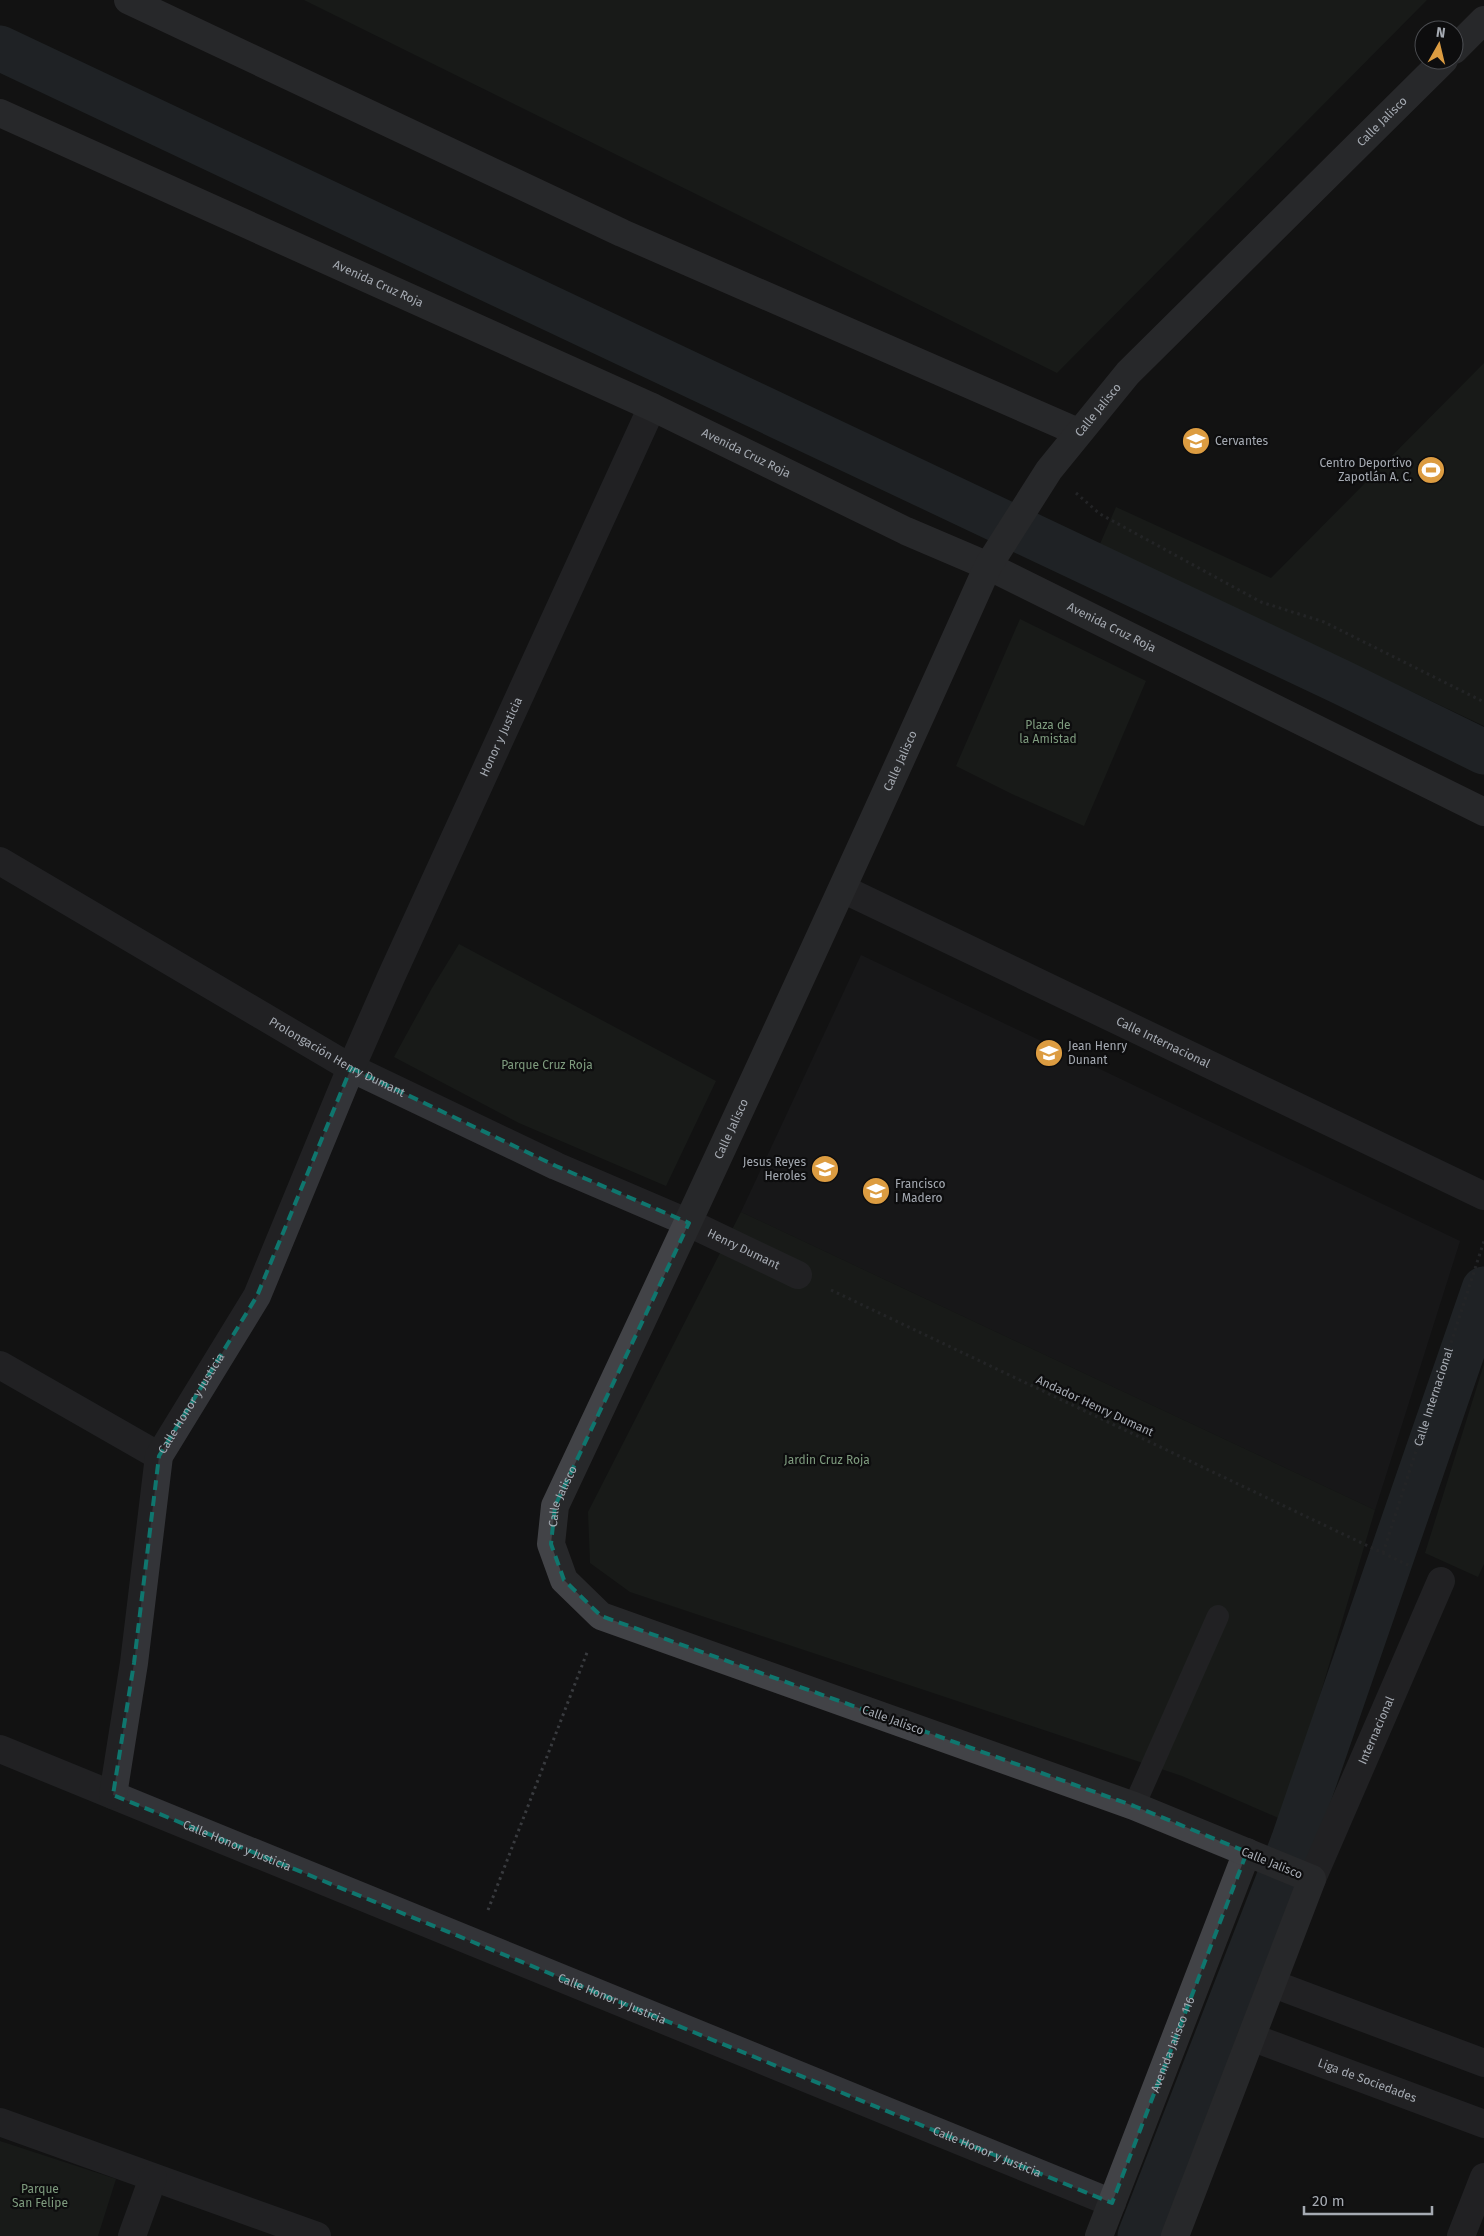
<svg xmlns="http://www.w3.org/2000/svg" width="1484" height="2236" viewBox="0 0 1484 2236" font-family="'Fira Sans',sans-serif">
  <rect width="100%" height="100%" fill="#121213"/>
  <path fill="#1e1e20" d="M861,955l599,286 -85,269 -634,-298z"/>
  <path fill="#1f251f" d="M304,0h1123l-370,373z
    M1484,363v363l-384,-182 16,-37 155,71z
    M1020,619l126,62 -62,145 -72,-32 -56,-28z
    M459,944l257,137 -50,105 -147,-63 -125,-66 38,-69z
    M741,1212l634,298 -92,310 -101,-44 -552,-184 -40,-29 -2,-51z
    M1484,1364v200l-6,13 -53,-24z
    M0,2141l116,38 -18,57h-98z"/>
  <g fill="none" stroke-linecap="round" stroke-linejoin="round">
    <path stroke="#2f373c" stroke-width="45" d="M0,48l1341,634 143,70
      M1140,2236l153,-394 191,-553"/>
    <g stroke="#393b3f" stroke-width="3" stroke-dasharray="2.5 4" stroke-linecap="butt">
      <path d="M1076,493l24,21 161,88 63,20 160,80"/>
      <path d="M831,1290l579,276"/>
      <path id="s1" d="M1383,1553l101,-312"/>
      <path d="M488,1910l100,-260"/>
    </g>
    <path stroke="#333438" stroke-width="22" d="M1134,1806l84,-190"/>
    <g stroke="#333438" stroke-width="28">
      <path id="s2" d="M0,861l351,207 205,98 133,57 109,52"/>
      <path id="s3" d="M843,889l641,307"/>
      <path d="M0,1365l159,91"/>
      <path id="s4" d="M0,1749l1112,454"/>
      <path id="s5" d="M113,1795l21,-132 25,-207 98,-160 94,-228 40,-91 261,-570"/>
      <path id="s6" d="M1312,1879l129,-298"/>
      <path d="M1271,1983l213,80"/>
      <path id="s7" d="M1251,2037l233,87"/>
      <path d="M0,2122l317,114"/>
      <path d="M132,2236l21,-58"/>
      <path d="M1461,2236l23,-59"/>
    </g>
    <g stroke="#424347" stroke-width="28">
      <path d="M128,0l494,233 456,199"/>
      <path d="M1454,50l30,-30"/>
      <path id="s8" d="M0,113l652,294 254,124 82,35 496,246"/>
      <path id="s9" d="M1099,2236l148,-384"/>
      <path id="s10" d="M1175,2236l137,-357 -178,-73 -533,-190 -37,-36 -13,-36 4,-38c147,-312 292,-625 433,-940l61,-96 79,-97 316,-313"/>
    </g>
  </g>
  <path d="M0 0H1484V2236H0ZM351,1068l205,98 133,57 -134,283 -4,38 13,36 37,36 533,190 113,46 -135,351 -999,-408 21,-132 25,-207 98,-160z" fill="#121213" fill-opacity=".55" fill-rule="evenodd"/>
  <path fill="none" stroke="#0f766e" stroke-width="4" stroke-dasharray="10 6" stroke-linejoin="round" d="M351,1068l205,98 133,57 -134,283 -4,38 13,36 37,36 533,190 113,46 -135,351 -999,-408 21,-132 25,-207 98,-160z"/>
  <defs>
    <symbol id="school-disc" viewBox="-11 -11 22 22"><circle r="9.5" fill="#dc9c41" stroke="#0d0d0e"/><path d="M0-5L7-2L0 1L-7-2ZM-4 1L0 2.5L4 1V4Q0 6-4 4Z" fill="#fff"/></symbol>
    <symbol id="stadium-disc" viewBox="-11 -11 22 22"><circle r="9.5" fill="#dc9c41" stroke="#0d0d0e"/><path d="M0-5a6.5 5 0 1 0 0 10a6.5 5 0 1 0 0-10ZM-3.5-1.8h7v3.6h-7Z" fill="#fff"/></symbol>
  </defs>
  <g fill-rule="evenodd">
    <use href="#school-disc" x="1180" y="425" width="32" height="32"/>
    <use href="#stadium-disc" x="1415" y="454" width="32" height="32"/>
    <use href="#school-disc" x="1033" y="1037" width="32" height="32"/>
    <use href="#school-disc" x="809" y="1153" width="32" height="32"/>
    <use href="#school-disc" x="860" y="1175" width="32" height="32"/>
  </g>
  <g text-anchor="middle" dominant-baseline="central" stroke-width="4.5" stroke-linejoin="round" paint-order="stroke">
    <g font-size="12" fill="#a5aab2" stroke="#0d0d0e">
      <text stroke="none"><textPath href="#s10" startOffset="2900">Calle Jalisco</textPath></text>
      <text stroke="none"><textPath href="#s8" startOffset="415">Avenida Cruz Roja</textPath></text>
      <text stroke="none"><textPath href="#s10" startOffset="2495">Calle Jalisco</textPath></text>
      <text stroke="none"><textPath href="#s8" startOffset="820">Avenida Cruz Roja</textPath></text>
      <text stroke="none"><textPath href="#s8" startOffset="1225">Avenida Cruz Roja</textPath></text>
      <text stroke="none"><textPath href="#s5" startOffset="1140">Honor y Justicia</textPath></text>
      <text stroke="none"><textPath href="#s10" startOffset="2090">Calle Jalisco</textPath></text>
      <text stroke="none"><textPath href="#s3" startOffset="355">Calle Internacional</textPath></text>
      <text stroke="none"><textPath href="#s2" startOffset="390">Prolongación Henry Dumant</textPath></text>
      <text stroke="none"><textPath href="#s10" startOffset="1685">Calle Jalisco</textPath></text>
      <text stroke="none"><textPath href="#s2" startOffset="840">Henry Dumant</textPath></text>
      <text stroke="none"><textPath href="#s1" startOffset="164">Calle Internacional</textPath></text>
      <text stroke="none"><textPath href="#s5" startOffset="404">Calle Honor y Justicia</textPath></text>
      <text transform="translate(1095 1406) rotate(25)">Andador Henry Dumant</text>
      <text stroke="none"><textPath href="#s10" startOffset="1280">Calle Jalisco</textPath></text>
      <text transform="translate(893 1720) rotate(20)">Calle Jalisco</text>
      <text stroke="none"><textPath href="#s6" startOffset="162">Internacional</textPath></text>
      <text stroke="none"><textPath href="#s4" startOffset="256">Calle Honor y Justicia</textPath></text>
      <text transform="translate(1272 1863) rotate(22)">Calle Jalisco</text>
      <text stroke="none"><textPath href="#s4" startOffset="661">Calle Honor y Justicia</textPath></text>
      <text stroke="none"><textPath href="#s9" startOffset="205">Avenida Jalisco 116</textPath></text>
      <text stroke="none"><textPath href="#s7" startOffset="124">Liga de Sociedades</textPath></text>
      <text stroke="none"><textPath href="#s4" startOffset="1066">Calle Honor y Justicia</textPath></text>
    </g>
    <g font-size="12" fill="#a5aab2" stroke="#0d0d0e" text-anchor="start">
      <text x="1215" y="441">Cervantes</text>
      <text x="1412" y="463" text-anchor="end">Centro Deportivo<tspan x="1412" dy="14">Zapotlán A. C.</tspan></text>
      <text x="1068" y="1046">Jean Henry<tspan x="1068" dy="14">Dunant</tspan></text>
      <text x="806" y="1162" text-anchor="end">Jesus Reyes<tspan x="806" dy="14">Heroles</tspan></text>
      <text x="895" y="1184">Francisco<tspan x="895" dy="14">I Madero</tspan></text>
    </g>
    <g font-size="12" fill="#7e9b7e" stroke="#0d0d0e">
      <text x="1048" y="725">Plaza de<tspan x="1048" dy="14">la Amistad</tspan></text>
      <text x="547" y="1065">Parque Cruz Roja</text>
      <text x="827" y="1460">Jardin Cruz Roja</text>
      <text x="40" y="2189">Parque<tspan x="40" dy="14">San Felipe</tspan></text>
    </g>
  </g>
  <g transform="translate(1439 45) rotate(8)"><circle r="24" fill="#0d0d0e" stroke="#4a4c50"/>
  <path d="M0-4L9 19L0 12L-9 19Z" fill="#dc9c41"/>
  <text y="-8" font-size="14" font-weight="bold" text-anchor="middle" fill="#a5aab2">N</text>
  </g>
  <path d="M1304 2206v8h128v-8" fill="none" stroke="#a5aab2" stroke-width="2.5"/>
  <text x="1312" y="2206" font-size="15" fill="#a5aab2" stroke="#0d0d0e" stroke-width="4" paint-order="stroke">20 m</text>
</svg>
